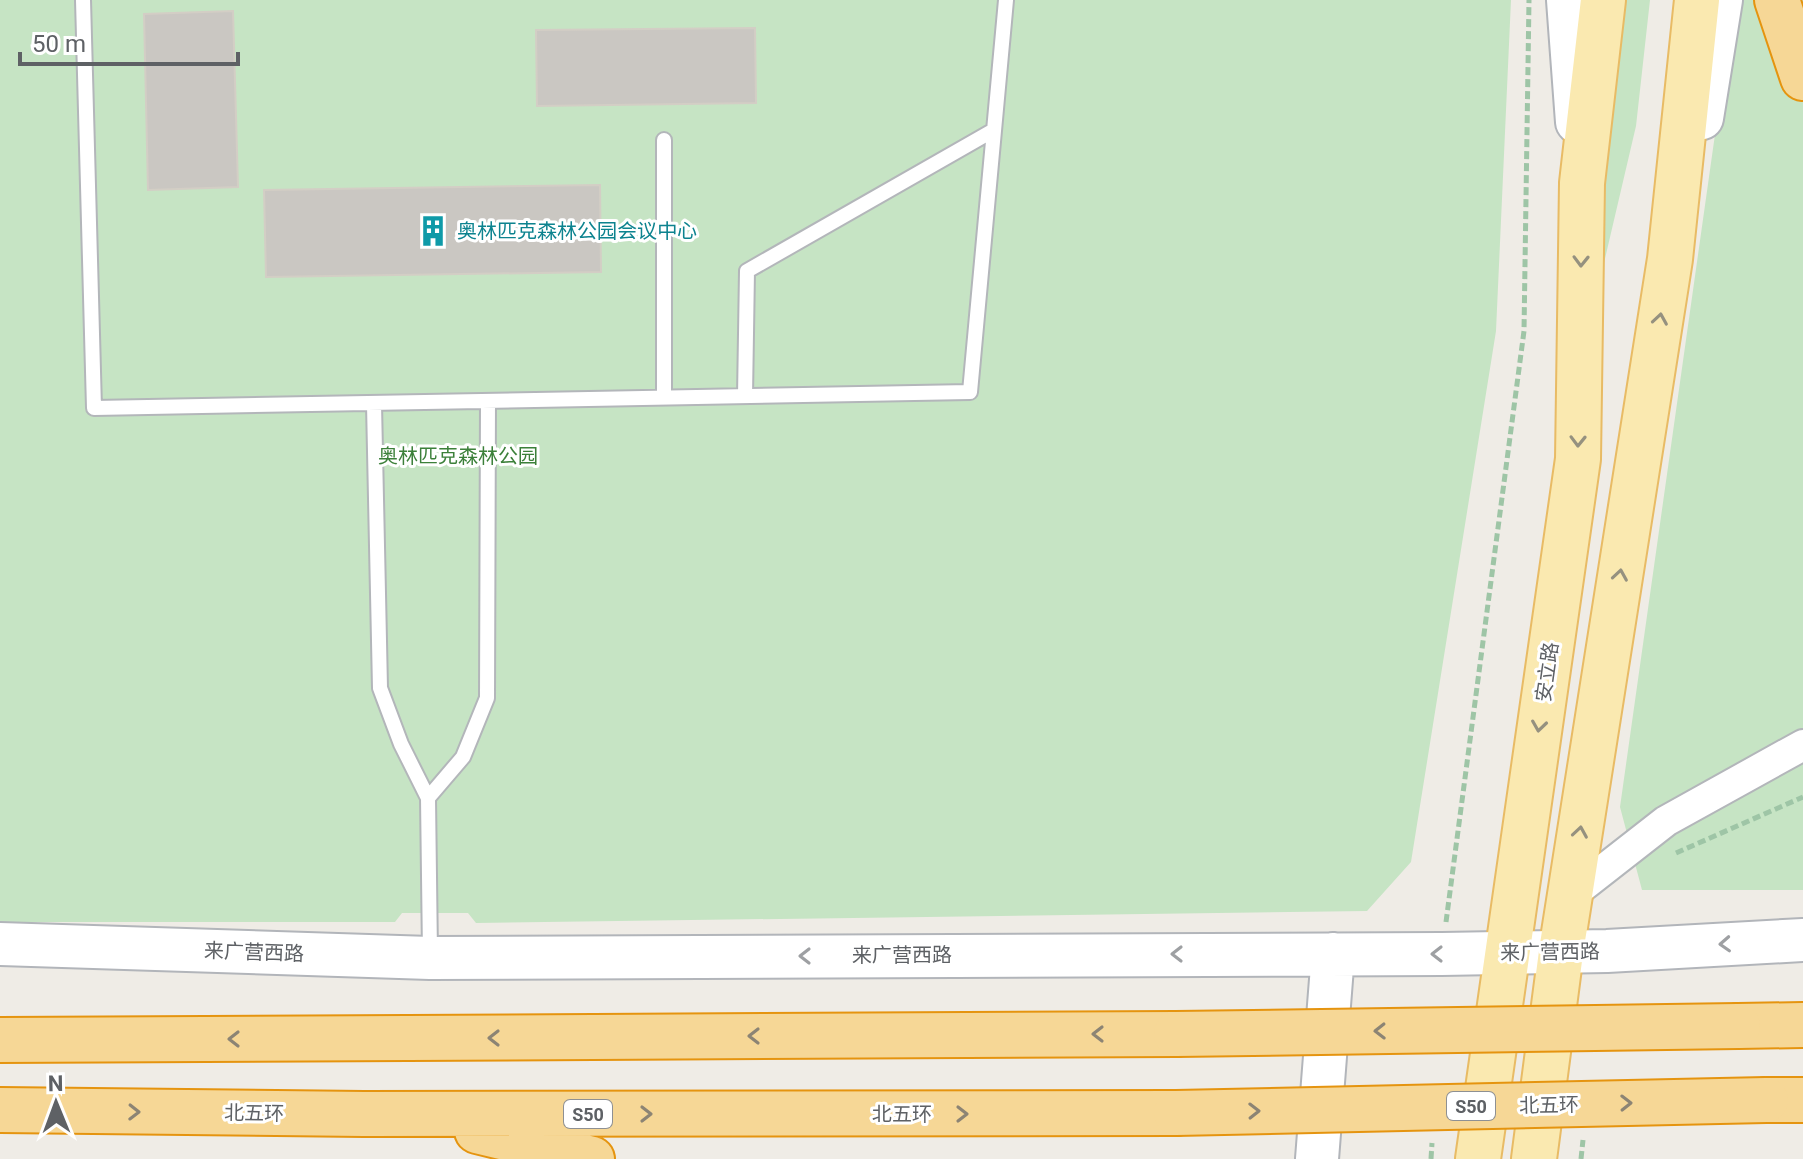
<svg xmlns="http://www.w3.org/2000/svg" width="1803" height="1159" viewBox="0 0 1803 1159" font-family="Roboto,'Noto Sans SC',sans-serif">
  <rect width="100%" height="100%" fill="#efece6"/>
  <path fill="#c6e4c4" d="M0,0h1511l-15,331 -85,531 -44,49 -891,12 -8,-10h-66l-7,9h-395z
    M1607,0h43l-14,126 -47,201z
    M1734,0h69v890h-161l-22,-83z"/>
  <path fill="#cac7c2" stroke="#d3cec5" stroke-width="2" d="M233,11l5,176 -90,3 -4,-176z
    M755,28l1,75 -219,3 -1,-76z
    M600,185l1,87 -335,5 -2,-87z"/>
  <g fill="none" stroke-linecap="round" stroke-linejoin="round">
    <defs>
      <path id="lane" d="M83,0l11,408 876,-16 36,-392
        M745,396l2,-125 247,-141
        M664,397v-257
        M374,404l6,284 21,56 27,54 2,156
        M428,798l35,-41 24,-59 1,-297"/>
      <path id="street" d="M1570,896l96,-75 137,-76"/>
      <path id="secondary" d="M1568,0l9,122
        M1702,118l19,-118
        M0,944l430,14 1012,-4 165,-3 196,-11
        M1317,1159l16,-205"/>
      <path id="primary" d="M1478,1159l100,-700 4,-276 21,-183
        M1534,1159l27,-207 109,-693 27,-259"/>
      <path id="highway" d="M1777,0l26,78
        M1738,1026l65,-1
        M0,1040l1176,-6
        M1766,1100h37
        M0,1110l364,4 812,-1
        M477,1131l115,28"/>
    </defs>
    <use href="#lane" stroke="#b3b6ba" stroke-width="18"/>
    <use href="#street" stroke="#b3b6ba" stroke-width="34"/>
    <use href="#secondary" stroke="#b2b5ba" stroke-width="46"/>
    <use href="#primary" stroke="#e8bb65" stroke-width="48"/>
    <use href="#highway" stroke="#e5940f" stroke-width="48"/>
    <path stroke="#9ec5a6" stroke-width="5" stroke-dasharray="8 4" stroke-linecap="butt" d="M1676,853l127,-56
      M1446,922l78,-591 5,-331
      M1431,1159l1,-16
      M1581,1159l2,-19"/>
    <use href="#lane" stroke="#fff" stroke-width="14"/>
    <use href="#street" stroke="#fff" stroke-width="30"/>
    <use href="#secondary" stroke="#fff" stroke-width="42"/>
    <use href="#primary" stroke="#fae9b0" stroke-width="44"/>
    <use href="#highway" stroke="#f6d796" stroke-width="44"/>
    <defs>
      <path id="highway-bridge" d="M1176,1034l562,-8
        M1176,1113l590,-13"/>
    </defs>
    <use href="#highway-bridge" stroke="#e5940f" stroke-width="48" stroke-linecap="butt"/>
    <use href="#highway-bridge" stroke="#f6d796" stroke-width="44"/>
  </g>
  <defs><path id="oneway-chevron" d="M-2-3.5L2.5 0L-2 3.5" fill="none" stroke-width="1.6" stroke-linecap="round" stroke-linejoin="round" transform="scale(2)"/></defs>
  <g stroke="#95917f">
    <use href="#oneway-chevron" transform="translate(1581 261) rotate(91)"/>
    <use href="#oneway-chevron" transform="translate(1660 319) rotate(-81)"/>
    <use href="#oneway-chevron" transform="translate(1578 441) rotate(91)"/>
    <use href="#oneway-chevron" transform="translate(1620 575) rotate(-81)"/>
    <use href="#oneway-chevron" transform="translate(1539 726) rotate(98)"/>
    <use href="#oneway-chevron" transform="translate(1580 832) rotate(-81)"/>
  </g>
  <g stroke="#9ea0a3">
    <use href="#oneway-chevron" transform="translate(1725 944) rotate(177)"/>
    <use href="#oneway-chevron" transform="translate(1177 954) rotate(180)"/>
    <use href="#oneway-chevron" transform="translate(1437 954) rotate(180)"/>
    <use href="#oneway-chevron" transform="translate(805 956) rotate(180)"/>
  </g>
  <g stroke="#8c8474">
    <use href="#oneway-chevron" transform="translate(1380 1031) rotate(179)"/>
    <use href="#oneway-chevron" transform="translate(1098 1034) rotate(180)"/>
    <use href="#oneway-chevron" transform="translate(754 1036) rotate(180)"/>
    <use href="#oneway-chevron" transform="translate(494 1038) rotate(180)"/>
    <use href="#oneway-chevron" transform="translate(234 1039) rotate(180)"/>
    <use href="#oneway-chevron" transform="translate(1626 1103) rotate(-1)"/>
    <use href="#oneway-chevron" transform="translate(1254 1111) rotate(-1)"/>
    <use href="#oneway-chevron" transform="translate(134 1112) rotate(1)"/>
    <use href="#oneway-chevron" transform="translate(646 1114)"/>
    <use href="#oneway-chevron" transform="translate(962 1114)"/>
  </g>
  <defs>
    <symbol id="building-bare" viewBox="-9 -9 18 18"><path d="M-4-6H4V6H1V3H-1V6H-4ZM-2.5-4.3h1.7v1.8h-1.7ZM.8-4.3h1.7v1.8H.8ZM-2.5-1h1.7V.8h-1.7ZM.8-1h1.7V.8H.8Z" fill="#0f9aa8" stroke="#fff" stroke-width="2.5" paint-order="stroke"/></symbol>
  </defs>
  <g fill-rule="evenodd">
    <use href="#building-bare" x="411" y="209" width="44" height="44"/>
  </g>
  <g text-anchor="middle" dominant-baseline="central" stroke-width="6" stroke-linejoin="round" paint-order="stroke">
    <g fill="#fff" stroke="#8e9093" stroke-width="2">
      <rect x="1447" y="1092" width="48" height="28" rx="6"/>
      <rect x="564" y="1100" width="48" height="28" rx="6"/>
    </g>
    <g font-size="18" font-weight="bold" fill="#5e6165">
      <text x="1471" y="1106">S50</text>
      <text x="588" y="1114">S50</text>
    </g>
    <g font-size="20" fill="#0d838f" stroke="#fff" text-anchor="start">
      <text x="457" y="231">奥林匹克森林公园会议中心</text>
    </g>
    <g font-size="20" fill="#3c803a" stroke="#fff">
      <text x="458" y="456">奥林匹克森林公园</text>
    </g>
    <g font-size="20" fill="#5e6165" stroke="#fff">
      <text transform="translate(1547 672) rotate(-82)">安立路</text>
      <text transform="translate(254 952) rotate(2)">来广营西路</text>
      <text transform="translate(1550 952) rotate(-1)">来广营西路</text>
      <text x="902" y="955">来广营西路</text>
      <text transform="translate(1549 1105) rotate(-1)">北五环</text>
      <text transform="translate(254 1113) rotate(1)">北五环</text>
      <text x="902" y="1114">北五环</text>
    </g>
  </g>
  <g transform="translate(56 1103) rotate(359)" stroke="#ffffff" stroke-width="6" paint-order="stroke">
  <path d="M0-6L14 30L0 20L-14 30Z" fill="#5e6165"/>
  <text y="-12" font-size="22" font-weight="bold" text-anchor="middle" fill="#5e6165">N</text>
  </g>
  <path d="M20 52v12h218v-12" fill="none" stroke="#5e6165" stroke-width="4"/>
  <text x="32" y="52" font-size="24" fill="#5e6165" stroke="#ffffff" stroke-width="6" paint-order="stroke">50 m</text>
</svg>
